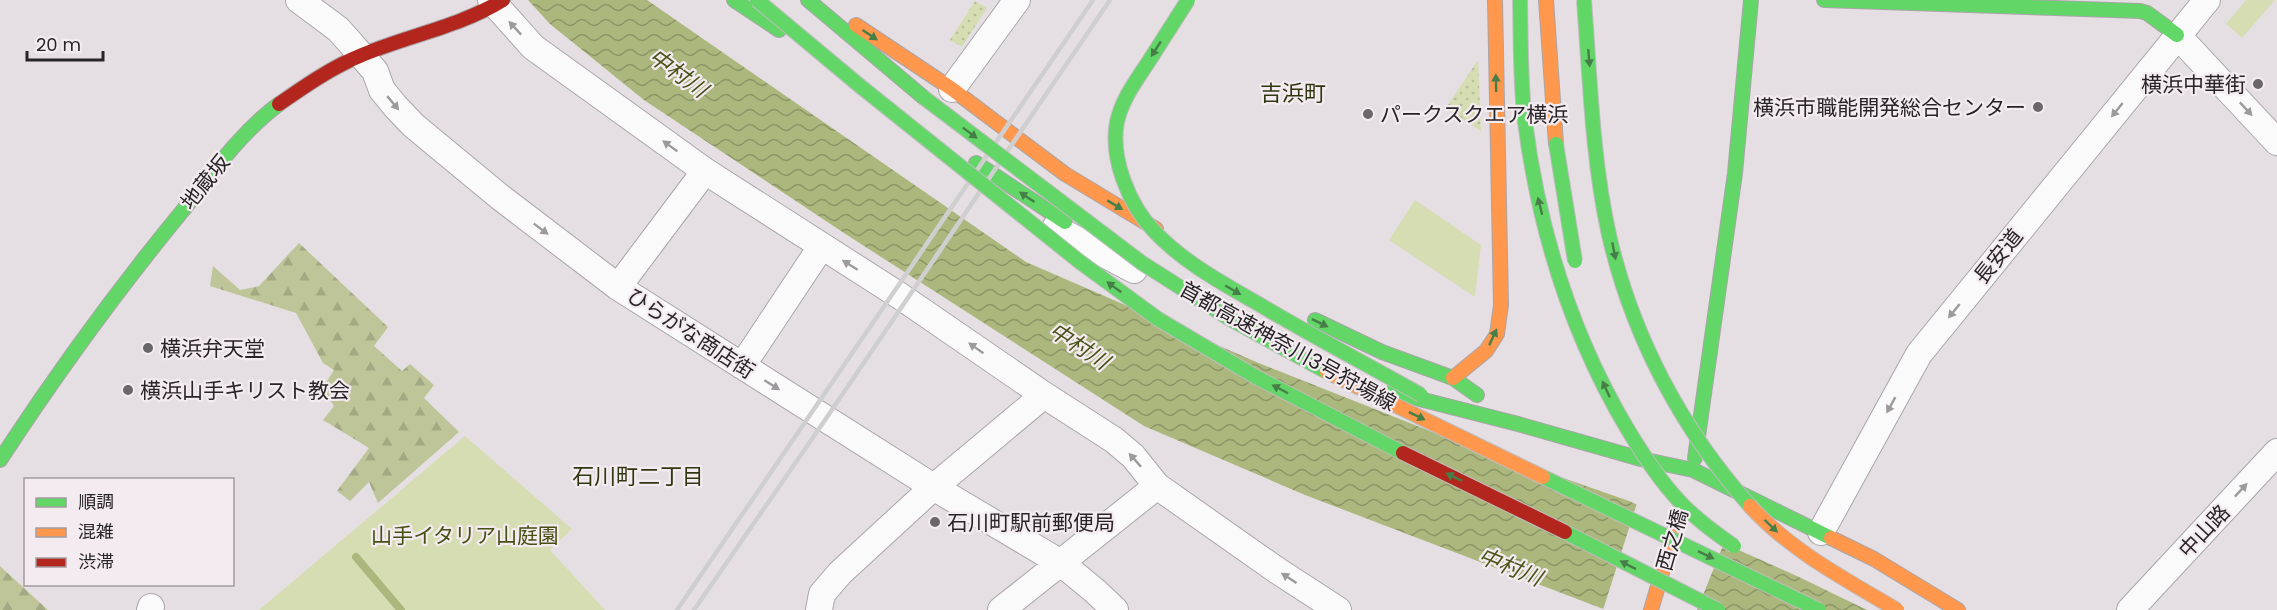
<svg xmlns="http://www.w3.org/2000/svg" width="2277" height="610" viewBox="0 0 2277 610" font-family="Poppins,'Noto Sans JP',sans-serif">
  <defs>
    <pattern id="grass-dots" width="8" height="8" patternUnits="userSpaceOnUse" patternTransform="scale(1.5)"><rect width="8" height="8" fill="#d6ddb3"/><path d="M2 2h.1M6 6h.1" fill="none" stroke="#b8be9a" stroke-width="1.8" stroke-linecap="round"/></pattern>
    <pattern id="forest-firs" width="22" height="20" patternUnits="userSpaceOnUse" patternTransform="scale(1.5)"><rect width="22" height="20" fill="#bec598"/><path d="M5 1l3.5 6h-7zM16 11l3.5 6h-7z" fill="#a3a983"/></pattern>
    <pattern id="water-waves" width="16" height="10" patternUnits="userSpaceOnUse" patternTransform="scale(1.5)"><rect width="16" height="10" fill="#acb77d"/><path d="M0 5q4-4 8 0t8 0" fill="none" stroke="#8c9566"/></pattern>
  </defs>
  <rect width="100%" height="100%" fill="#e5dfe3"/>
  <path fill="url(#grass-dots)" d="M975,1l12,7 -25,39 -12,-7z
    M1478,60l3,71 -36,-22z"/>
  <path fill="url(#forest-firs)" d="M299,243l89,84 -14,19 28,25 8,-7 24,21 -10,13 35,34 -81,71 -9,-21 -19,19 -13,-10 32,-43 -46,-28 11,-14 -12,-17 12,-19 -11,-7 -27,-50 -86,-27 3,-20 27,24 19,-4z
    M0,566l48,44h-48z"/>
  <path fill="#d6ddb3" d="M2246,0h29l-33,38 -16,-14z
    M1415,200l66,45 -6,52 -86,-57z
    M465,436l107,93 -22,21 55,60h-346z"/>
  <path fill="url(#water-waves)" d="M528,0h119l379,262 235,102 179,71 189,66 170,76 68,33h-261l-301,-115 -161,-69 -297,-191 -203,-135 -94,-76z"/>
  <path fill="#e5dfe3" d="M1635,500l89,43 -27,67h-94l34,-107z"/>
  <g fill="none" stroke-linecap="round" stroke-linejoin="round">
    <path stroke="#acb77d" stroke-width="8" d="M356,557l45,53"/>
    <defs>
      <path id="street" d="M299,0l39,29 9,10 28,32 7,19 13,16 18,19 87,72 118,90 317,201 126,75 34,28 20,19
        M491,0l42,47 172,124 195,125 144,99 70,45 19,16 24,30 121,85 60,39
        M2177,35l100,107
        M952,89l65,-89
        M1055,228l79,42
        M618,287l87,-116
        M742,366l79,-119
        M1821,532l98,-178 288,-354
        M150,610l1,-3
        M819,610l3,-16 18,-21 88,-81 116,-97
        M1001,610l156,-124
        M2130,610l147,-158"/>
      <path id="fast" d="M734,0l45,30
        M808,0l115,97
        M1824,0l316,11 7,2 30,22
        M976,163l89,59
        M1315,320l67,32 71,26 24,17
        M1392,392l126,32 123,35 52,11 138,68
        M1695,458l40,-285 16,-173
        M0,460c57,-87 118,-171 184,-251 29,-37 57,-77 95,-105"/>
      <path id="slow" d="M1546,0l10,144
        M856,25l96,64 113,85 91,55
        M1453,378l33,-27 11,-17 4,-29 -6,-305
        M1831,538l43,21 84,51
        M1651,610l29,-99"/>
      <path id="jam" d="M279,104c26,-18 53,-37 83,-49 47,-20 97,-28 141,-55"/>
    </defs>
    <use href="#street" stroke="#a9a5a8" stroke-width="28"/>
    <use href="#fast" stroke="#a9a5a8" stroke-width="16"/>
    <use href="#slow" stroke="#a9a5a8" stroke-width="16"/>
    <use href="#jam" stroke="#a9a5a8" stroke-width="16"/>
    <use href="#street" stroke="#fbfafb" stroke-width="26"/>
    <use href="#fast" stroke="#63d668" stroke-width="14"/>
    <use href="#slow" stroke="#ff974d" stroke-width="14"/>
    <use href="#jam" stroke="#b3261e" stroke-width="14"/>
    <path stroke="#d0cfcf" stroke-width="4.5" d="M677,610l416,-610
      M694,610l131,-190 285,-420"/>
    <defs>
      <path id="fast-bridge" d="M757,0l103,86 220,176 78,57 98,58 147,76
        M1188,0c-13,20 -26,41 -39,61 -13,20 -27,38 -32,61 -7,36 12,83 37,109 30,32 70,53 108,75 52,31 106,59 159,89
        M1520,0c1,41 0,82 5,122 14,108 47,214 103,308 16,26 32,51 53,73 16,17 34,30 53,43
        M1584,0c6,78 8,158 25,235 23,100 72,194 141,271
        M923,97l219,166 88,56 97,53
        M1556,144l19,117
        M1543,477l276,133
        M1565,532l153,78"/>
      <path id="slow-bridge" d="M1327,372l216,105
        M1750,506c41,45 95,73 147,104"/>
      <path id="jam-bridge" d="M1403,453l162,79"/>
    </defs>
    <use href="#fast-bridge" stroke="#bebcbd" stroke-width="16" stroke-linecap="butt"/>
    <use href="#slow-bridge" stroke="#bebcbd" stroke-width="16" stroke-linecap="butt"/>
    <use href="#jam-bridge" stroke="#bebcbd" stroke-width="16" stroke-linecap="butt"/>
    <use href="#fast-bridge" stroke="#63d668" stroke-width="14"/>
    <use href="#slow-bridge" stroke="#ff974d" stroke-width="14"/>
    <use href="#jam-bridge" stroke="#b3261e" stroke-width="14"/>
  </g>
  <defs><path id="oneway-solid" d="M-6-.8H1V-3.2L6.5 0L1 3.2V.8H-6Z" transform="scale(1.5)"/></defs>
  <g fill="#9c9a9c">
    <use href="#oneway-solid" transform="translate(515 28) rotate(-133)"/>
    <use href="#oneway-solid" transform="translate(393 103) rotate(50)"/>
    <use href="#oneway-solid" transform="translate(2246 109) rotate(47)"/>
    <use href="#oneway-solid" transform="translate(2117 110) rotate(129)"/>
    <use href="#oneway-solid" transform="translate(670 146) rotate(-144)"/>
    <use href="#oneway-solid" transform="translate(541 229) rotate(37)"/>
    <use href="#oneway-solid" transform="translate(850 265) rotate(-148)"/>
    <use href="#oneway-solid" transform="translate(1954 311) rotate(129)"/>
    <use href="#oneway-solid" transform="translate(976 348) rotate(-145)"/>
    <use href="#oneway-solid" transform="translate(772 385) rotate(32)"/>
    <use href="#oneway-solid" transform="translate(1891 405) rotate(119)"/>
    <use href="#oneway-solid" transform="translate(1135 460) rotate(-132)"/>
    <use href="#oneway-solid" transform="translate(2241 490) rotate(-47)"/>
    <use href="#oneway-solid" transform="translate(1289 578) rotate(-147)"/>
  </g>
  <g fill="#467e48">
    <use href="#oneway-solid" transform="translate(870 35) rotate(34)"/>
    <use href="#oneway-solid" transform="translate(1156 49) rotate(123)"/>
    <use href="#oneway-solid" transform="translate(1589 58) rotate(85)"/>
    <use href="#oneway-solid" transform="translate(1496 83) rotate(-91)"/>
    <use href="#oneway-solid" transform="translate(970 133) rotate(37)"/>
    <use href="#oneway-solid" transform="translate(1027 197) rotate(-146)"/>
    <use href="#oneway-solid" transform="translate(1115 205) rotate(31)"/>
    <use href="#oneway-solid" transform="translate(1540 206) rotate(-104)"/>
    <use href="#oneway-solid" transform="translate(1614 251) rotate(79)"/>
    <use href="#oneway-solid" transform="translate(1114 287) rotate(-144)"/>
    <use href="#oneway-solid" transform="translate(1233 290) rotate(30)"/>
    <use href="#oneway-solid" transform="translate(1320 323) rotate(26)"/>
    <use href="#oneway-solid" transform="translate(1493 337) rotate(-65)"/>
    <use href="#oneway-solid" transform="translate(1280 389) rotate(-152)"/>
    <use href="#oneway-solid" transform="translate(1606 389) rotate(-115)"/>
    <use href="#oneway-solid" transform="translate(1417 416) rotate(26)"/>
    <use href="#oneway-solid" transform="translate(1454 477) rotate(-154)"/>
    <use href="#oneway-solid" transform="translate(1771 526) rotate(44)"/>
    <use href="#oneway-solid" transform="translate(1706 555) rotate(26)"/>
    <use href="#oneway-solid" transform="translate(1628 565) rotate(-153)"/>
  </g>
  <g fill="#6a6669" stroke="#f4ebf1" stroke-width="2">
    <circle cx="2258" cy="84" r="6"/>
    <circle cx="2038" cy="107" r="6"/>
    <circle cx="1368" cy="114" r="6"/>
    <circle cx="148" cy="348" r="6"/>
    <circle cx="128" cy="390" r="6"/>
    <circle cx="935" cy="522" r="6"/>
  </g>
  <g text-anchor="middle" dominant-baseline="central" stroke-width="4.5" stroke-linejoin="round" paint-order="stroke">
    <g font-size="21" fill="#282527" stroke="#f4ebf1" text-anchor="start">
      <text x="2246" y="84" text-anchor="end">横浜中華街</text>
      <text x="2026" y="107" text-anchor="end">横浜市職能開発総合センター</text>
      <text x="1380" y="114">パークスクエア横浜</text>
      <text x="160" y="348">横浜弁天堂</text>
      <text x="140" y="390">横浜山手キリスト教会</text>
      <text x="947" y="522">石川町駅前郵便局</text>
    </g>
    <g font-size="21" fill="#282527" stroke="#f4ebf1">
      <text transform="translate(205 182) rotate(-51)">地蔵坂</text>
      <text transform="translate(1998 256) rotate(-51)">長安道</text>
      <text transform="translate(691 333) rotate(33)">ひらがな商店街</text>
      <text transform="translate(1288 346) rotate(29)">首都高速神奈川3号狩場線</text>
      <text transform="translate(2204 531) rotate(-47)">中山路</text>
      <text transform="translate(1672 540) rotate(-74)">西之橋</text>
    </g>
    <g font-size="21" fill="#455012" stroke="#f4ebf1">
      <text x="465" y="535">山手イタリア山庭園</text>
    </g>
    <g font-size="22" font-style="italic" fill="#4a5518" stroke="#f4ebf1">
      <text transform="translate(678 73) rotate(36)">中村川</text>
      <text transform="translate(1079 346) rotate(33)">中村川</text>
      <text transform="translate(1510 567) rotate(22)">中村川</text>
    </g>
    <g font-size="22" fill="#303710" stroke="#f4ebf1">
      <text x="1293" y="93">吉浜町</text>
      <text x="638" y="476">石川町二丁目</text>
    </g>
  </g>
  <rect x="24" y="478" width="210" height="108" fill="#f4ebf1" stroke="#a29ca0" stroke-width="1.5"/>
  <rect x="36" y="498" width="30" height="9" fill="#63d668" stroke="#a29ca0" stroke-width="1.5"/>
  <text x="78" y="508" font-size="18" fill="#282527">順調</text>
  <rect x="36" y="528" width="30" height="9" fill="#ff974d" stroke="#a29ca0" stroke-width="1.5"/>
  <text x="78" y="538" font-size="18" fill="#282527">混雑</text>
  <rect x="36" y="558" width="30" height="9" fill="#b3261e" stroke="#a29ca0" stroke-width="1.5"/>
  <text x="78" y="568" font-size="18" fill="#282527">渋滞</text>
  <path d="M27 51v9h76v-9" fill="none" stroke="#282527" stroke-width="3"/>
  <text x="36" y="51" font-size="18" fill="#282527" stroke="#f4ebf1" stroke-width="4.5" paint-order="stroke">20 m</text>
</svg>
